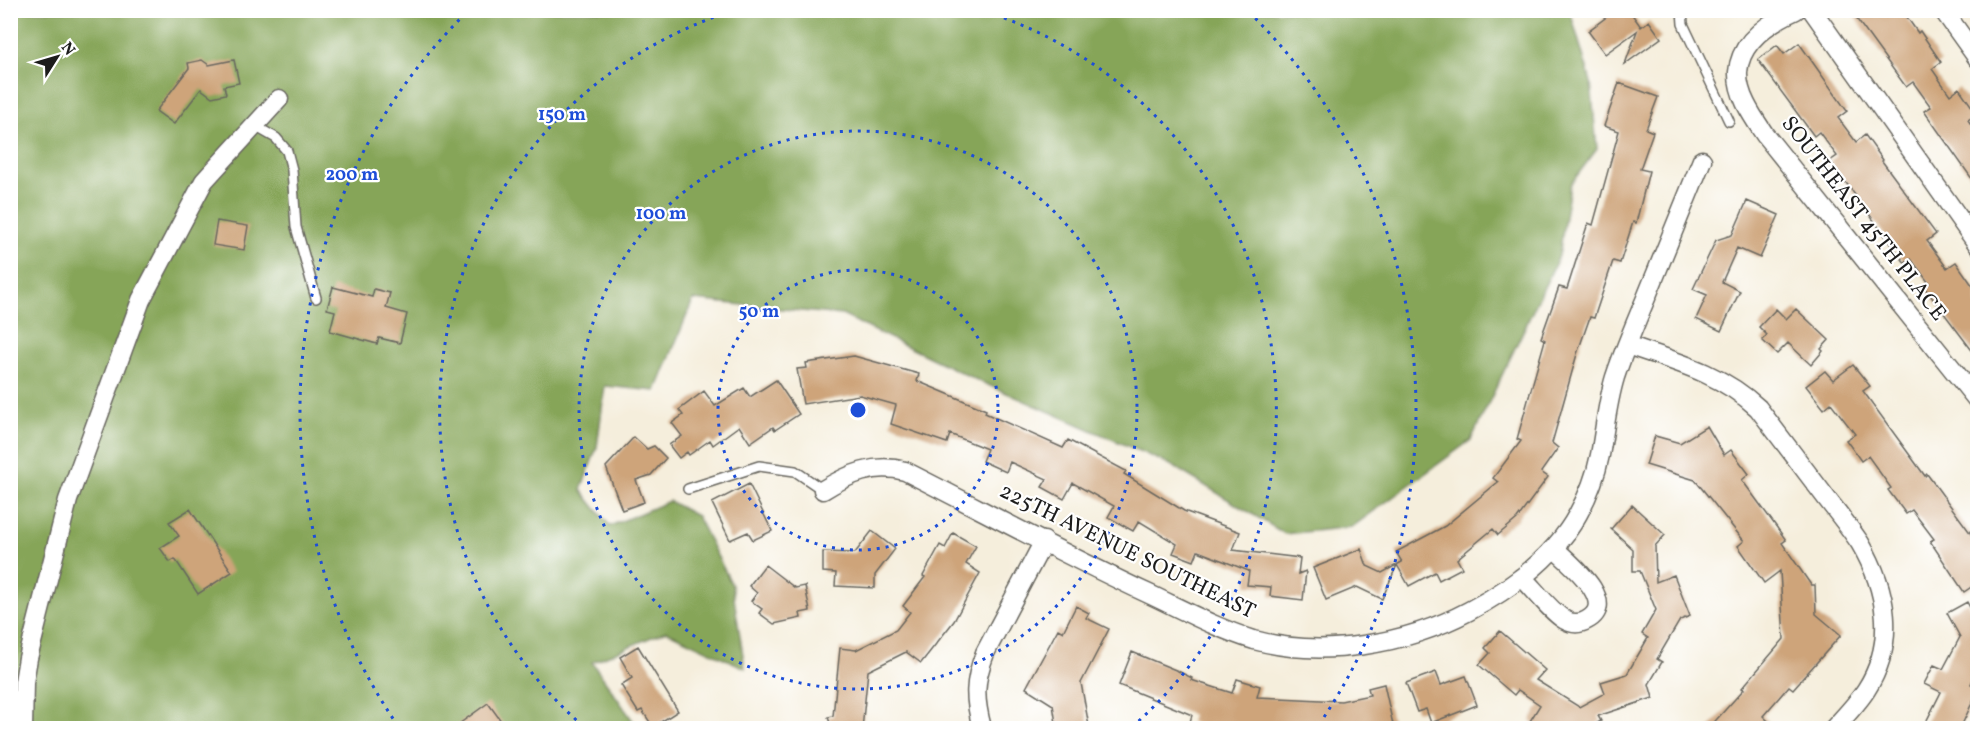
<svg xmlns="http://www.w3.org/2000/svg" width="1988" height="739" viewBox="0 0 1988 739" font-family="Vollkorn,serif">
  <rect width="100%" height="100%" fill="#fff"/>
  <filter id="ink" filterUnits="userSpaceOnUse"><feTurbulence type="fractalNoise" baseFrequency=".0167" numOctaves="2"/><feDisplacementMap in="SourceGraphic" scale="12" xChannelSelector="R" yChannelSelector="G"/><feConvolveMatrix kernelMatrix="1 2 1 2 8 2 1 2 1" color-interpolation-filters="sRGB"/></filter>
  <filter id="wash" filterUnits="userSpaceOnUse"><feTurbulence type="fractalNoise" baseFrequency=".008" numOctaves="4" result="noise"/><feDisplacementMap in="SourceGraphic" scale="24" xChannelSelector="R" yChannelSelector="G"/><feGaussianBlur stdDeviation="1.35" result="paint"/><feColorMatrix in="noise" values="0 0 0 0 0 0 0 0 0 0 0 0 0 0 0 0 0 1.4 0 .05"/><feComposite in="paint" operator="in"/></filter>
  <g filter="url(#wash)">
    <rect width="100%" height="100%" fill="#f5eedc"/>
    <path fill="#86a559" stroke="#51603a" stroke-width="1.5" d="M10,11h1560l21,71 6,67 -27,36 -11,71 -88,184 -119,87 -67,7 -114,-69 -192,-84 -137,-66 -149,-15 -37,91 -51,-5 -8,61 -16,43 29,36 59,-25 28,15 35,69 13,83 -79,-37 -74,31 46,66h-627z"/>
    <g id="blocks">
      <path fill="#cea47a" d="M1616,10h13l12,17 8,-6 12,17 -36,26 12,-33 -32,23 -17,-23z
        M1850,10h52l16,23 2,-2 21,31 -9,7 18,26 9,-7 18,26 -9,6 9,13v53l-53,-75 7,-4 -18,-25 -7,5z
        M1799,43l48,68 -9,7 18,24 9,-7 18,25 -1,1 54,73 -9,7 20,27 9,-6 21,30v65l-53,-70 5,-4 -18,-24 -6,4 -75,-102 7,-5 -18,-24 -5,4 -56,-76 19,-15 7,9z
        M202,60l7,5 25,-5 5,23 -15,3 2,8 -14,3 -11,-8 -27,35 -18,-13 33,-43 -1,-5z
        M1619,83l39,14 -12,32 7,3 -13,37 9,2 -13,52 -3,-1 -13,41 -7,-2 -19,57 -4,-1 -13,37 -25,89 6,5 -17,24 7,5 -31,42 -19,16 -5,-6 -36,30 5,9 -23,12 -4,-8 -26,14 -12,-21 -15,34 -25,-12 -31,13 -13,-32 48,-19 6,17 15,7 20,-11 -6,-10 49,-26 53,-44 -5,-4 28,-37 -4,-2 28,-99 -4,-2 18,-51 8,2 21,-66 5,2 26,-94 -15,-5z
        M1747,201l32,14 -19,43 -23,-10 -15,34 18,9 -19,40 -25,-12 11,-24 -14,-6 23,-49 16,-5z
        M217,221l31,5 -4,24 -31,-5z
        M333,287l39,10 2,-8 16,4 -4,15 21,6 -7,29 -21,-5 -2,6 -47,-13 5,-20 -8,-2z
        M1776,309l10,10 10,-10 33,31 -8,9 2,2 -12,14 -23,-22 -11,11 -15,-14 5,-5 -8,-8z
        M854,356l65,18 -2,7 69,29 -1,3 78,35 5,-8 58,31 -2,3 60,37 56,21 -7,18 67,8 -2,16 8,-3 -3,29 -33,-4 1,-9 -24,-2 2,-14 -51,-20 -4,10 -21,-8 4,-9 -38,-23 -6,10 -25,-14 6,-11 -41,-23 -9,16 -22,-12 5,-8 -37,-17 -4,10 -24,-11 5,-12 -37,-15 -3,9 -56,-19 5,-19 -36,-10 -57,9 -6,-35 10,-1 -1,-5z
        M1853,365l17,21 -7,5 62,85 2,-2 50,68v41l-13,9 -34,-51 4,-2 -22,-29 -6,4 -18,-24 3,-2 -23,-32 -7,5 -15,-21 9,-6 -24,-31 -7,6 -18,-23 19,-15 8,9z
        M776,380l23,34 -24,16 -2,-3 -23,16 -11,-17 -26,19 -3,-5 -21,15 -2,-3 -8,6 -10,-13 13,-9 -10,-13 11,-8 -4,-5 25,-19 11,15 29,-18 6,9z
        M1707,426l17,29 7,-5 18,24 -7,6 44,60 -4,3 29,42h4l1,29 25,21 -48,54 -4,-3 -26,30 13,13h-68l36,-40 -2,-1 42,-49 -4,-68 -16,12 -26,-37 6,-5 -49,-61 -49,-15 9,-29 25,7z
        M634,437l13,12 7,-3 12,12 -15,17 -15,5 8,22 -22,8 -16,-43z
        M749,484l23,47 -19,9 -5,-8 -18,8 -18,-37z
        M1632,505l33,30 -10,11 1,36 18,-7 16,41 -10,4 -23,39 5,3 -13,22 4,14 -55,18 3,5 -14,8h-46l-11,-8 10,-16 -22,-15 -4,5 -35,-30 11,-12 -5,-5 15,-17 45,39 -9,10 43,27 26,-14 -4,-11 26,-8 21,-36 -6,-4 14,-24 -16,-39h-7v-22l-22,-20z
        M190,509l42,63 -34,22 -23,-35 -5,3 -10,-14 19,-12 -10,-14z
        M872,531l23,18 -20,26v13l-40,-2 1,-13 -13,-1v-20l32,1z
        M953,533l23,13 -10,18 14,9 -26,48 -33,42 -15,-11 -38,19 -6,58h-30l-4,-12 5,-1 7,-68 16,2 40,-20 14,-18 -7,-6 22,-29 -2,-1 17,-31 5,3z
        M765,565l30,23 10,-2 5,25 -10,2 1,5 -27,6 -15,-11 3,-4 -11,-8 6,-8 -8,-7z
        M1967,602l10,18v51l-6,13 6,3v5l-17,37h-25l-10,-5 16,-32 -17,-8 10,-19 9,4 17,-32 -13,-24z
        M1076,606l13,7 -3,5 23,11 -28,54 8,43 -13,3h-19l-4,-24 -27,-17 32,-59 5,3z
        M638,646l40,65 -25,16 -11,-17 -4,2 -17,-27 11,-7 -12,-21z
        M1132,652l46,19 14,7 -1,2 41,13 5,-14 23,7 -3,11 84,4 29,-6 -2,-7 16,-4 10,45h-48l-26,-3 -1,3h-110l-19,-7 2,-7 -73,-30z
        M1436,672l5,13 25,-9 11,29 -46,18 -5,-14 -9,3 -11,-29z
        M488,703l19,26h-55z"/>
    </g>
  </g>
  <g filter="url(#ink)">
    <use href="#blocks" fill-opacity="0" stroke="#68665f" stroke-width="1.5"/>
    <g fill="none" stroke-linecap="round" stroke-linejoin="round">
      <defs>
        <path id="service" d="M1682,10l1,14 46,97
          M255,126l21,12 11,13 5,19 4,57 20,71
          M688,489l71,-23 36,5 28,19"/>
        <path id="minor" d="M1796,10c-24,11 -56,31 -58,62 -1,23 15,45 27,63l213,266
          M1812,10l166,235
          M1943,10l35,49
          M1627,345c47,16 94,28 131,63 23,30 46,61 69,91 11,14 23,29 33,44 27,46 37,99 6,147 -9,14 -21,26 -32,38
          M823,490c26,-16 51,-27 82,-19 81,41 162,85 244,123 34,16 69,35 105,46 69,19 153,4 215,-29 43,-23 86,-54 109,-97 10,-18 18,-39 22,-59 5,-26 7,-52 15,-78 9,-27 20,-53 31,-79 19,-46 37,-92 56,-138
          M1522,577c11,11 30,36 43,43 7,4 15,4 22,0 33,-18 -19,-58 -33,-72
          M23,728l1,-46 4,-24 40,-158 73,-200 63,-119 75,-82
          M982,728c-8,-30 -8,-46 3,-75l59,-112"/>
      </defs>
      <use href="#service" stroke="#68665f" stroke-width="12"/>
      <use href="#minor" stroke="#68665f" stroke-width="21"/>
      <use href="#service" stroke="#fff" stroke-width="9"/>
      <use href="#minor" stroke="#fff" stroke-width="18"/>
    </g>
  </g>
  <g fill="none" stroke="#1d4ed8" stroke-width="3" stroke-dasharray="3 6">
    <circle cx="858" cy="410" r="140"/>
    <circle cx="858" cy="410" r="279"/>
    <path d="M583 726A419 419 0 0 1 729 12M987 12A419 419 0 0 1 1133 726"/>
    <path d="M398 726A558 558 0 0 1 467 12M1249 12A558 558 0 0 1 1318 726"/>
  </g>
  <g text-anchor="middle" dominant-baseline="central" stroke-width="4.5" stroke-linejoin="round" paint-order="stroke">
    <g font-size="22" fill="#1c1c1c" stroke="#fff">
      <text transform="translate(1863 219) rotate(52)">SOUTHEAST 45TH PLACE</text>
      <text transform="translate(1127 552) rotate(26)">225TH AVENUE SOUTHEAST</text>
    </g>
  </g>
  <circle cx="858" cy="410" r="9" fill="#1d4ed8" stroke="#fff" stroke-width="3"/>
  <g font-size="18" text-anchor="middle" font-weight="bold" fill="#1d4ed8" stroke="#fff" stroke-width="4.5" stroke-linejoin="round" paint-order="stroke">
    <text x="562" y="120">150 m</text>
    <text x="352" y="180">200 m</text>
    <text x="661" y="219">100 m</text>
    <text x="759" y="317">50 m</text>
  </g>
  <rect width="1988" height="739" fill="none" stroke="#fff" stroke-width="36"/>
  <g transform="translate(57 57) rotate(53)" stroke="#ffffff" stroke-width="4.5" paint-order="stroke">
  <path d="M0-4.5L10 22L0 15L-10 22Z" fill="#1c1c1c"/>
  <text y="-9" font-size="16" font-weight="bold" text-anchor="middle" fill="#1c1c1c">N</text>
  </g>
</svg>
